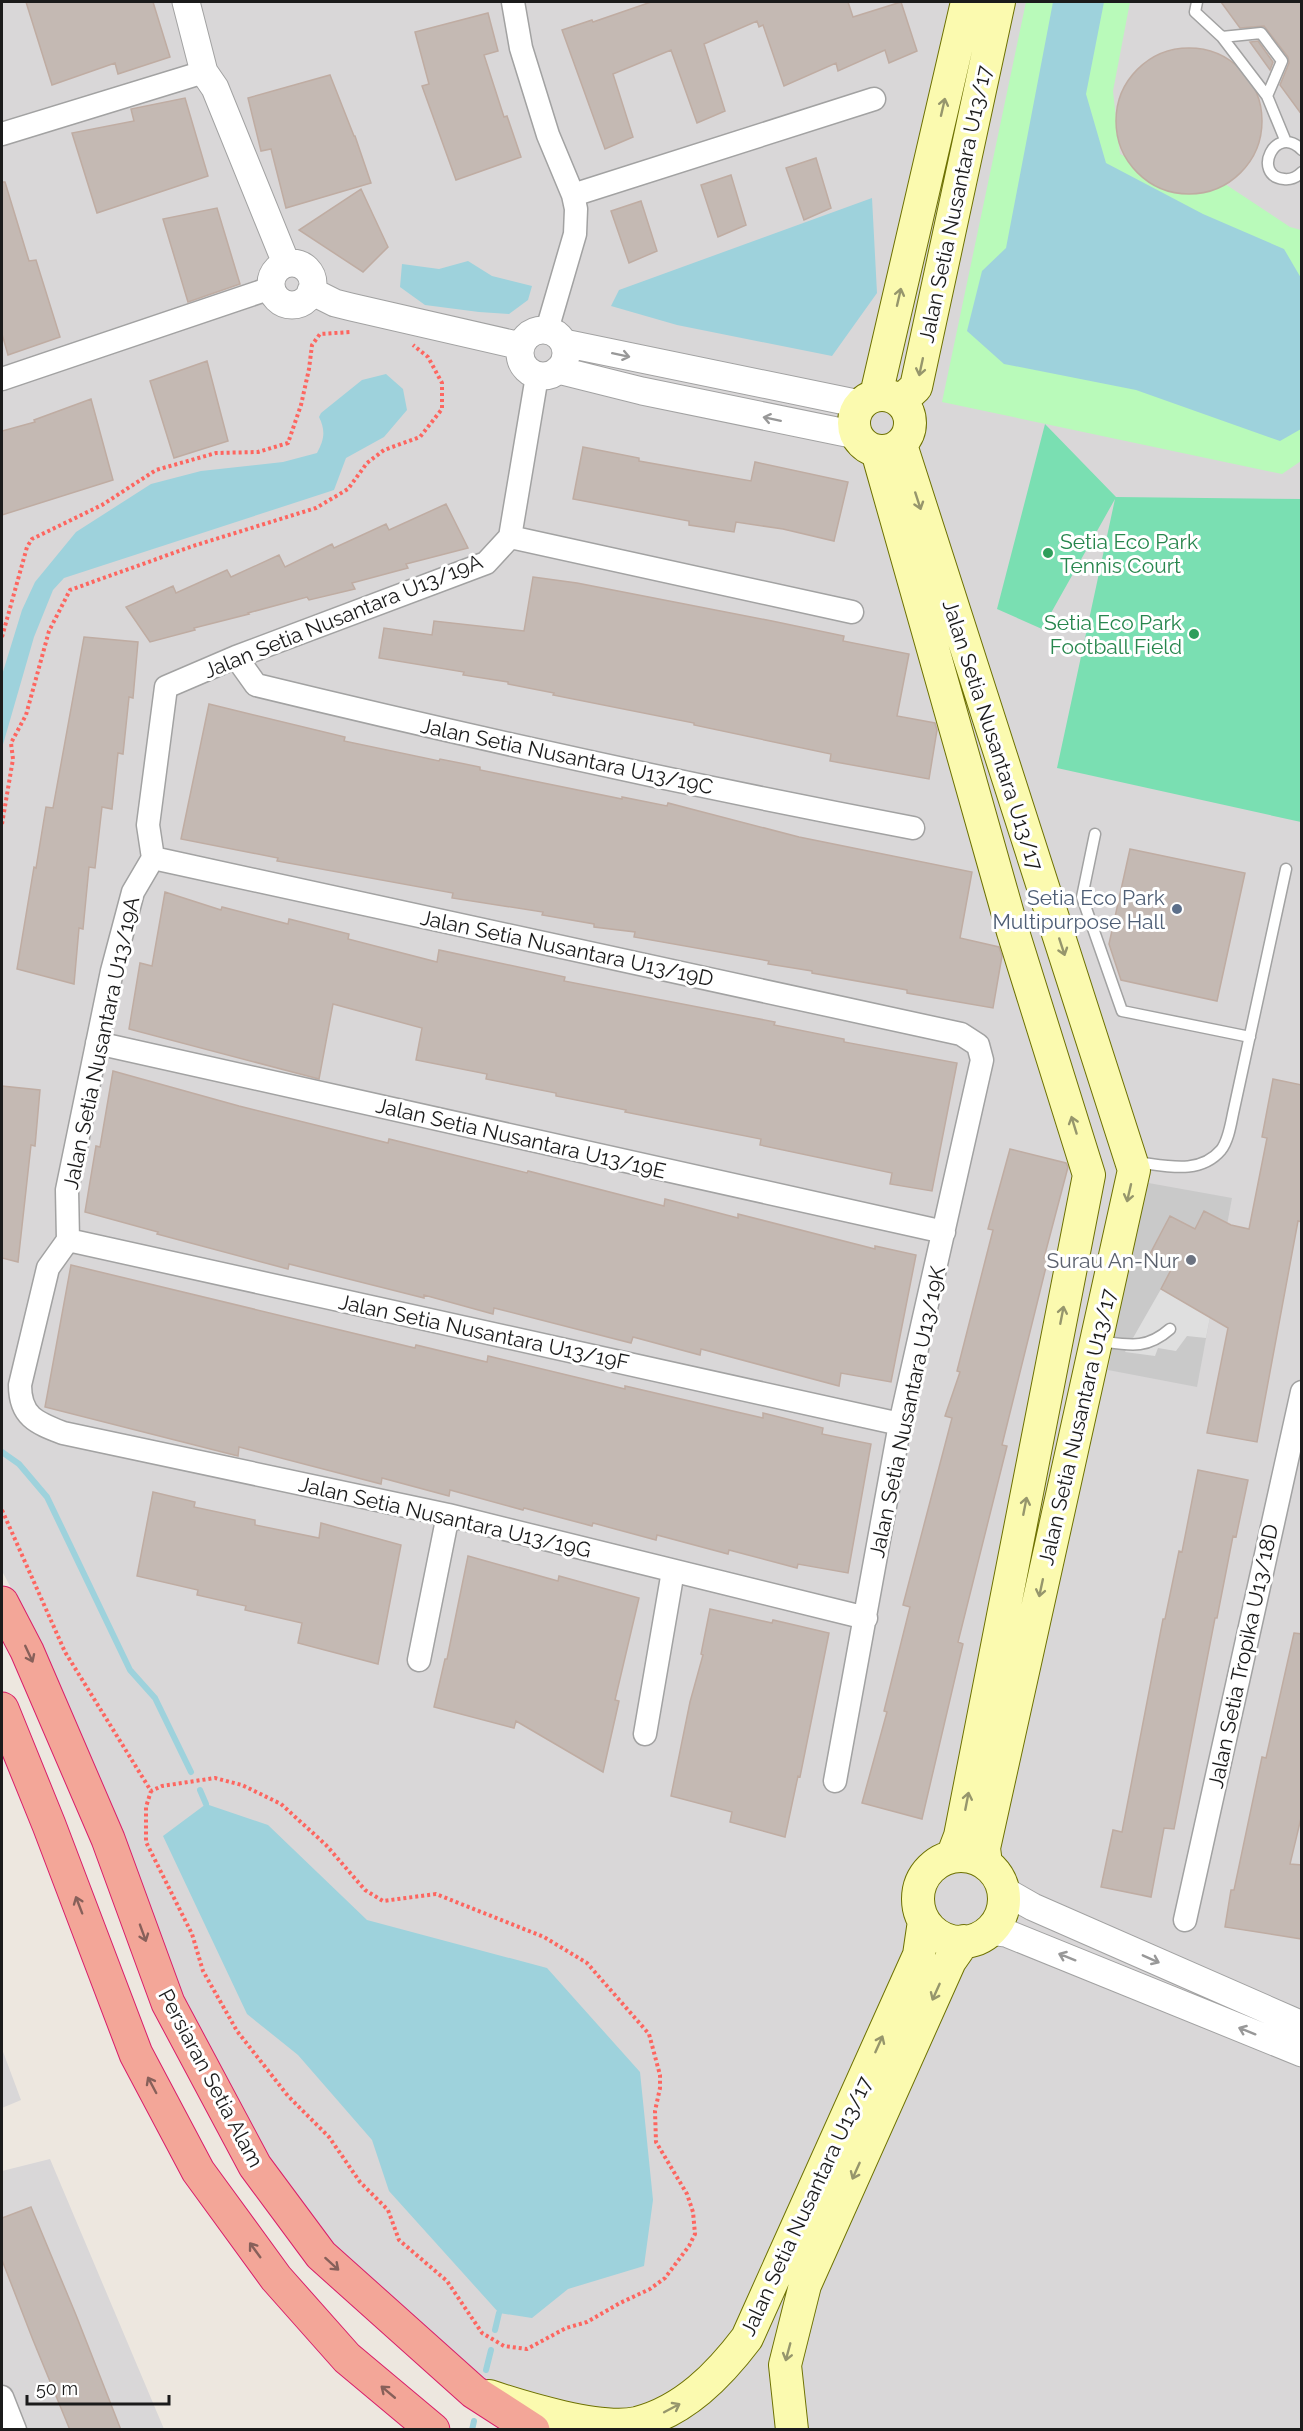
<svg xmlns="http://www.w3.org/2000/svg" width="1303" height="2431" viewBox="0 0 1303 2431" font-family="Raleway,sans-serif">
  <rect width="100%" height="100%" fill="#ede7df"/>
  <path fill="#d9d7d8" d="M2,2h1299v2427h-658l-160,-48 -149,-131 -70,-91 -80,-162 -143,-353 -39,-73z
    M2,2049l19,51 -19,8z
    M50,2159l114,270h-162v-258z"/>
  <path fill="#c9c9c9" d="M1143,1182l89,16 -35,189 -89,-17z"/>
  <path fill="#b9faba" d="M1026,2h104l-17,89 7,63 65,34 37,-6 68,45 11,3v231l-19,13 -340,-72z"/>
  <path fill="#7adfb2" d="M1045,424l71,73 185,2v323l-244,-54 58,-269 -73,130 -45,-20z"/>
  <path fill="#dfdfdf" d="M1161,1289l49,28 -4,21 -19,-2 -11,15 -18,-3 -3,8 -30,-4z"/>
  <path fill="#9ed2dc" d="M1053,2h51l-18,92 20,69 97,51 81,35 17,29v151l-21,12 -144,-51 -132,-26 -37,-33 15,-60 24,-23z
    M872,198l5,95 -45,63 -155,-31 -66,-19 8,-16z
    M468,261l24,15 40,10 -4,14 -19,14 -30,-2 -54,-7 -25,-18 2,-23 37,5z
    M386,374l17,15 4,21 -23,27 -38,21 -12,32 -270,88 -11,12 -19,47 -32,111v-73l20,-65 13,-28 41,-50 75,-48 50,-13 82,-9 34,-9c7,-13 9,-22 2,-36l2,-4 41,-33z
    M206,1804l62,21 99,95 180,48 93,104 13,128 -9,66 -76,23 -36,29 -33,-5 -110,-122 -17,-51 -74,-85 -51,-41 -84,-178z"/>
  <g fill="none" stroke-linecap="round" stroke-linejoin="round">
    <path stroke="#9ed2dc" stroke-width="6" d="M2,1452l17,12 28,33 83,173 25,28 36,74
      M200,1790l6,14
      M495,2330l4,-17
      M486,2370l5,-20
      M472,2430l2,-9"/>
  </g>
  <path fill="#c4b9b3" stroke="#bfaca2" stroke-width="1.5" d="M26,2h127l17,55 -52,17 -3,-11 -63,22z
    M651,2h197l5,15 48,-15 16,49 -28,12 -4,-13 -47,21 -2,-8 -52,23 -21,-61 -4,2 -2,-6 -53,23 21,67 -28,12 -26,-73 -58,24 20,63 -28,12 -43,-119 30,-10 1,2z
    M1221,2h81v113l-22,-30 9,-22 -1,-6 -24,-31 -24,2z
    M488,13l10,38 -14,4 20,62 3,-1 14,41 -65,23 -34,-94 7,-2 -14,-52z
    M1258,41l15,21 -3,8 -20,-28z
    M1116 121a73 73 0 1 1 146 0a73 73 0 1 1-146 0Z
    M330,75l24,61h1l16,47 -85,25 -15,-59 -10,2 -13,-53z
    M185,98l23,78 -111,37 -25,-80 62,-12 -3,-12z
    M816,158l15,50 -27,12 -18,-52z
    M731,175l15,50 -28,12 -17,-52z
    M2,182h3l24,79 7,-1 24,77 -52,18 -6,-21z
    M361,189l27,58 -25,25 -64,-42z
    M641,201l16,50 -28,12 -18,-52z
    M217,208l23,76 -52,18 -25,-83z
    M207,361l21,80 -54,17 -24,-77z
    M91,399l22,81 -111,35v-84l33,-9 -1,-2z
    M583,447l56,11v3l112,20 4,-19 93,20 -14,59 -51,-12 -47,-7 -2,10 -45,-7v-4l-116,-22z
    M446,504l22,44 -62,16 2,4 -56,15 3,6 -46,11 -2,-3 -59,16 1,1 -55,14 1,2 -45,12 -24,-35 47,-21 3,7 51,-23 4,7 48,-22 6,12 47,-23 2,4 52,-24 3,6z
    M533,577l44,6 195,38 72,15 -1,5 66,13 -12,62 38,7 2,7 -8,49 -99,-18 1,-7 -137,-29v-2l-141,-28 1,-2 -46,-9v-2l-45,-7 1,-3 -85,-14 5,-30 48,7 2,-14 90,10z
    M84,637l54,5 -5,56 -4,-1 -6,57 -5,-1 -6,56 -10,-2 -7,61 -6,-1 -6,62 -4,-1 -5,56 -57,-15 17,-102 2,1 10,-61 7,1z
    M209,704l136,33 -1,4 95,20 1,-2 40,8v3l142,29v-2l45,9 1,-3 131,34 173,35 -12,66 39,9 3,9 -9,52 -86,-15v-3l-95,-17v-2l-44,-7 1,-3 -135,-24 1,-5 -41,-5v-3l-52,-9 1,-3 -91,-14 1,-5 -176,-32 1,-3 -97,-19z
    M1130,849l115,24 -28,128 -96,-21 -12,-36z
    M165,892l56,18 1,-3 66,17 1,-5 60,15 -1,5 89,23 2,-12 126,27 -1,4 211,41 -1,3 70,14v3l113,21 -25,128 -42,-7 2,-11 -132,-28 1,-6 -136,-27 1,-2 -70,-14v-3l-70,-14 1,-5 -71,-14 6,-32 -89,-24 -14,75 -190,-50 11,-66 12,3z
    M113,1071l126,35 149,37 1,-4 138,34 1,-2 136,35 1,-7 73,19v-4l137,35v-3l41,9 -25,127 -50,-9 -2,13 -138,-37 -1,6 -67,-18 -2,6 -137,-35 -1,6 -69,-19v3l-135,-34 -1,5 -131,-35 1,-2 -73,-20 11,-66 4,1z
    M1273,1079l29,6v137l-4,-1 -41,221 -50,-9 21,-105 -67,-39 12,-23 -23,-12 20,-38 25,13 9,-18 27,14 18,4 18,-91 -5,-1z
    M2,1086l38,4 -5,56 -4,-1 -13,117 -16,-4z
    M1010,1149l56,14 2,4 -24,91 4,1 -46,186 5,1 -49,196 5,2 -41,175 -60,-16 25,-91 -3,-1 26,-104 -7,-2 49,-187 -7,-2 15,-44 -3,-1 36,-141 -5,-1z
    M71,1265l344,83 1,-3 71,17 1,-6 137,33v-3l138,32v-5l60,15 -1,6 49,10 -23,129 -50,-9 -1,4 -68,-18 -1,4 -71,-19 -1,5 -63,-17 -1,3 -68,-18 -1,2 -73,-20 -1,6 -67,-18 -1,6 -142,-37 -1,9 -193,-49z
    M1198,1470l50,10 -12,57 -3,-1 -16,82h-2l-41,211 -10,-1 -13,69 -50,-10 12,-57 9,2 41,-213h2l14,-68 3,1z
    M153,1492l42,10 -1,5 61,13v5l64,13 2,-15 80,22 -23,119 -80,-21 4,-20 -57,-13 1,-4 -49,-11 1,-5 -61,-14z
    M468,1556l90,25 1,-5 80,22 -24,102 4,1 -16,71 -87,-51 -2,7 -80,-21 11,-48h2z
    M710,1609l62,14 1,-3 56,13 -29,144 -2,-1 -13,61 -55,-15 2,-10 -61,-16 19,-94 13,-47 -2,-1z
    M1294,1633l8,1v180l-12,50 12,1v74l-77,-12 6,-37h3l28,-133 4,1z
    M31,2207l45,108 45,115h-51l-37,-90 -31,-80v-42z"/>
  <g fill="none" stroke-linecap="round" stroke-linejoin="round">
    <defs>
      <path id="service" d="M1197,2l-2,10 27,25 45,59 19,46
        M1222,37l39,-4 21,28 -15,35
        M1302,150c-27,-28 -51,26 -18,29 8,1 13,-2 18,-7
        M1095,834l-13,63 40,114 128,26
        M1135,1162c29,3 64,14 86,-12 8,-10 10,-28 13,-41l52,-240
        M1099,1341c30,4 47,9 71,-12"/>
      <path id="minor" d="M513,2l8,46 27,87 25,60 3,14 -1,25 -28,96
        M2,134l202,-62
        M573,195l301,-96
        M537,376l-27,161 -24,26 -250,94 -70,30 -18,138 5,33 -20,34 -21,79 -45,219 1,50 -20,28 -28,117c0,32 17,38 43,48l385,82 418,103
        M2,379l269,-91
        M510,537l342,75
        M236,657l20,28c218,53 437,101 657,143
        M153,858l808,176 17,11 4,15 -82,364 -65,357
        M97,1043l847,189
        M68,1240l832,184
        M419,1660l29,-145
        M645,1734l28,-163
        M1185,1920l117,-528
        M2,2397l13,33"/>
      <path id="tertiary" d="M186,2l18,70 11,16 71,175
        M271 284a21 21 0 1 1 42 0a21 21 0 1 1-42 0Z
        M311,291l24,12 16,4 170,39
        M520 353a23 23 0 1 1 46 0a23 23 0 1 1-46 0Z
        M564,343l296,61
        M558,370l84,21 214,44
        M1003,1890l30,17 269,118
        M989,1931l17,2 296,120"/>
      <path id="secondary" d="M854 423a28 28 0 1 1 56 0a28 28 0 1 1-56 0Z
        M876,395l91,-393
        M901,401l15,-14 83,-385
        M901,445l233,725 -150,678 2,16
        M877,451l136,481 76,243 -129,661 -8,21
        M918 1899a43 43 0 1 1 86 0a43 43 0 1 1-86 0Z
        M489,2396c36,12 111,35 148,27 47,-12 82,-48 110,-85l172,-383 5,-34
        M792,2430l-7,-65 20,-80 145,-324 14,-20"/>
      <path id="trunk" d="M2,1603l25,48 81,188 60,164 87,163 66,89 153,137 59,38
        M2,1709l47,116 87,229 62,117 78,107 71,80 86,72"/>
    </defs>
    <use href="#service" stroke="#a2a2a2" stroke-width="13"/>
    <use href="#minor" stroke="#a2a2a2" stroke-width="25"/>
    <use href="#tertiary" stroke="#a2a2a2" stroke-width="29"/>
    <use href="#secondary" stroke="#6d7102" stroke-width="34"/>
    <use href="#trunk" stroke="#d91e6a" stroke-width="35"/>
    <path stroke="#fd6660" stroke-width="4" stroke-dasharray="3 3" stroke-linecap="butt" d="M2,637l25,-90 5,-8 70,-34 54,-35 60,-17 42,-1 30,-9 13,-38 8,-36 3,-24 8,-11 31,-2
      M2,824l11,-65 -2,-16 15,-28 23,-84 21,-41 123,-44 123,-38 32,-19 19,-26 17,-13 36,-13 22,-28v-26l-14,-26 -15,-12
      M2,1510l63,142 86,139 -5,16v35l46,92 11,37 34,60 51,65 41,41 31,45 28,28 11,30 48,41 35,52 22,13 23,3 39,-21 21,-6 33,-19 30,-14 15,-11 24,-32 6,-12 -2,-22 -6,-18 -31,-52 -1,-31 5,-23v-13l-11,-41 -62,-71 -43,-26 -108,-43 -53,7 -18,-11 -39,-45 -45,-41 -39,-19 -27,-7 -53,8 -11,5"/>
    <use href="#service" stroke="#fff" stroke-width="10"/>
    <use href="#minor" stroke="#fff" stroke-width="22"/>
    <use href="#tertiary" stroke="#fff" stroke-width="27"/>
    <use href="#secondary" stroke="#fbfaaf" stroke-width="32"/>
    <use href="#trunk" stroke="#f3a698" stroke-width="33"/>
  </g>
  <defs><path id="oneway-shaft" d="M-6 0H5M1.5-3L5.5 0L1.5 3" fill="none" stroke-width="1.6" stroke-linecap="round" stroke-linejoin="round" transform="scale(1.5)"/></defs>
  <g stroke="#96966c">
    <use href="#oneway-shaft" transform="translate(943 107) rotate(-77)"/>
    <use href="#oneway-shaft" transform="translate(899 297) rotate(-77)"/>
    <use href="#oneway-shaft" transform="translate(921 367) rotate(102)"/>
    <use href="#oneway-shaft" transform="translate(918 501) rotate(72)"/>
    <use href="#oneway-shaft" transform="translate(1062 947) rotate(72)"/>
    <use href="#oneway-shaft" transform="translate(1074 1125) rotate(-107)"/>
    <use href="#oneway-shaft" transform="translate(1129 1193) rotate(103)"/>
    <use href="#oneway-shaft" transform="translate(1062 1315) rotate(-79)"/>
    <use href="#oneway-shaft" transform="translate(1025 1506) rotate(-79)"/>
    <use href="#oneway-shaft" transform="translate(1041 1588) rotate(102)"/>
    <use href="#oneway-shaft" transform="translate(967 1801) rotate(-79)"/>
    <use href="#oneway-shaft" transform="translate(936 1992) rotate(114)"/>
    <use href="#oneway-shaft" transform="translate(879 2044) rotate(-66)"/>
    <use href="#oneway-shaft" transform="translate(856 2171) rotate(114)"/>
    <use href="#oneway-shaft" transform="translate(788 2352) rotate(105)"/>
    <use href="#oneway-shaft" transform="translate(672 2408) rotate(-28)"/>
  </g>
  <g stroke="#989898">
    <use href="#oneway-shaft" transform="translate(621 355) rotate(12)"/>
    <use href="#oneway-shaft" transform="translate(772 419) rotate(-168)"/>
    <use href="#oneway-shaft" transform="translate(1067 1957) rotate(-158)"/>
    <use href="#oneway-shaft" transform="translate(1151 1959) rotate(24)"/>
    <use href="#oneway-shaft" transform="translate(1247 2031) rotate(-158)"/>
  </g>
  <g stroke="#87605a">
    <use href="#oneway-shaft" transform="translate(29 1654) rotate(65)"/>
    <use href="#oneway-shaft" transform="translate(79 1905) rotate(-111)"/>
    <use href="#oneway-shaft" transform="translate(143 1933) rotate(70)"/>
    <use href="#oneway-shaft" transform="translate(152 2085) rotate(-118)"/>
    <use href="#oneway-shaft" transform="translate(255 2250) rotate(-126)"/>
    <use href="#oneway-shaft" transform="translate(332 2264) rotate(42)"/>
    <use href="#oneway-shaft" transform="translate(388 2392) rotate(-140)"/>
  </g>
  <g fill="#2e9e5b" stroke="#fff" stroke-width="2">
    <circle cx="1048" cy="553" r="6"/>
    <circle cx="1194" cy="634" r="6"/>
  </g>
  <circle fill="#5c6f8a" stroke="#fff" stroke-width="2" cx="1177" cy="909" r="6"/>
  <circle fill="#6b7280" stroke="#fff" stroke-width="2" cx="1191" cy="1260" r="6"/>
  <g text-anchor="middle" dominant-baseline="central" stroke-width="6" stroke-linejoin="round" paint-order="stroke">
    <g font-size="21" fill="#1b1b1b" stroke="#fff">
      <text transform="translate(955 204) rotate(-78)">Jalan Setia Nusantara U13/17</text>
      <text transform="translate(343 616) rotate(-22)">Jalan Setia Nusantara U13/19A</text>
      <text transform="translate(993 735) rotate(72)">Jalan Setia Nusantara U13/17</text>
      <text transform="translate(567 756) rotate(12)">Jalan Setia Nusantara U13/19C</text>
      <text transform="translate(567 948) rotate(12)">Jalan Setia Nusantara U13/19D</text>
      <text transform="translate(101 1043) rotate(-78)">Jalan Setia Nusantara U13/19A</text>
      <text transform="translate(521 1138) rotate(13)">Jalan Setia Nusantara U13/19E</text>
      <text transform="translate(484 1332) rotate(12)">Jalan Setia Nusantara U13/19F</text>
      <text transform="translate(907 1412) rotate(-78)">Jalan Setia Nusantara U13/19K</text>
      <text transform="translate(1077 1427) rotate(-77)">Jalan Setia Nusantara U13/17</text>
      <text transform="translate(445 1517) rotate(13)">Jalan Setia Nusantara U13/19G</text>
      <text transform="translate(1243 1656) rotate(-78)">Jalan Setia Tropika U13/18D</text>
      <text transform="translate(211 2078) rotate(62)">Persiaran Setia Alam</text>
      <text transform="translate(806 2206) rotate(-65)">Jalan Setia Nusantara U13/17</text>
    </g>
    <g font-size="21" fill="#27864d" stroke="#fff" text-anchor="start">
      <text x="1060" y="541">Setia Eco Park<tspan x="1060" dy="24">Tennis Court</tspan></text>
      <text x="1182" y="622" text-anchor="end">Setia Eco Park<tspan x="1182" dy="24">Football Field</tspan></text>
    </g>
    <g font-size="21" fill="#4e5e75" stroke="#fff" text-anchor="end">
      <text x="1165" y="897">Setia Eco Park<tspan x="1165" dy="24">Multipurpose Hall</tspan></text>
    </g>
    <g font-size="21" fill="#5b616d" stroke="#fff" text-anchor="end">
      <text x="1179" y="1260">Surau An-Nur</text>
    </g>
  </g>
  <rect width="1303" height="2431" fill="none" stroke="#1b1b1b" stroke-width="6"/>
  <path d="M27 2395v9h142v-9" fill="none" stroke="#1b1b1b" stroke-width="3"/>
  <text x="36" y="2395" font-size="18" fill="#1b1b1b" stroke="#ffffff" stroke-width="4.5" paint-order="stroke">50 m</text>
</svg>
